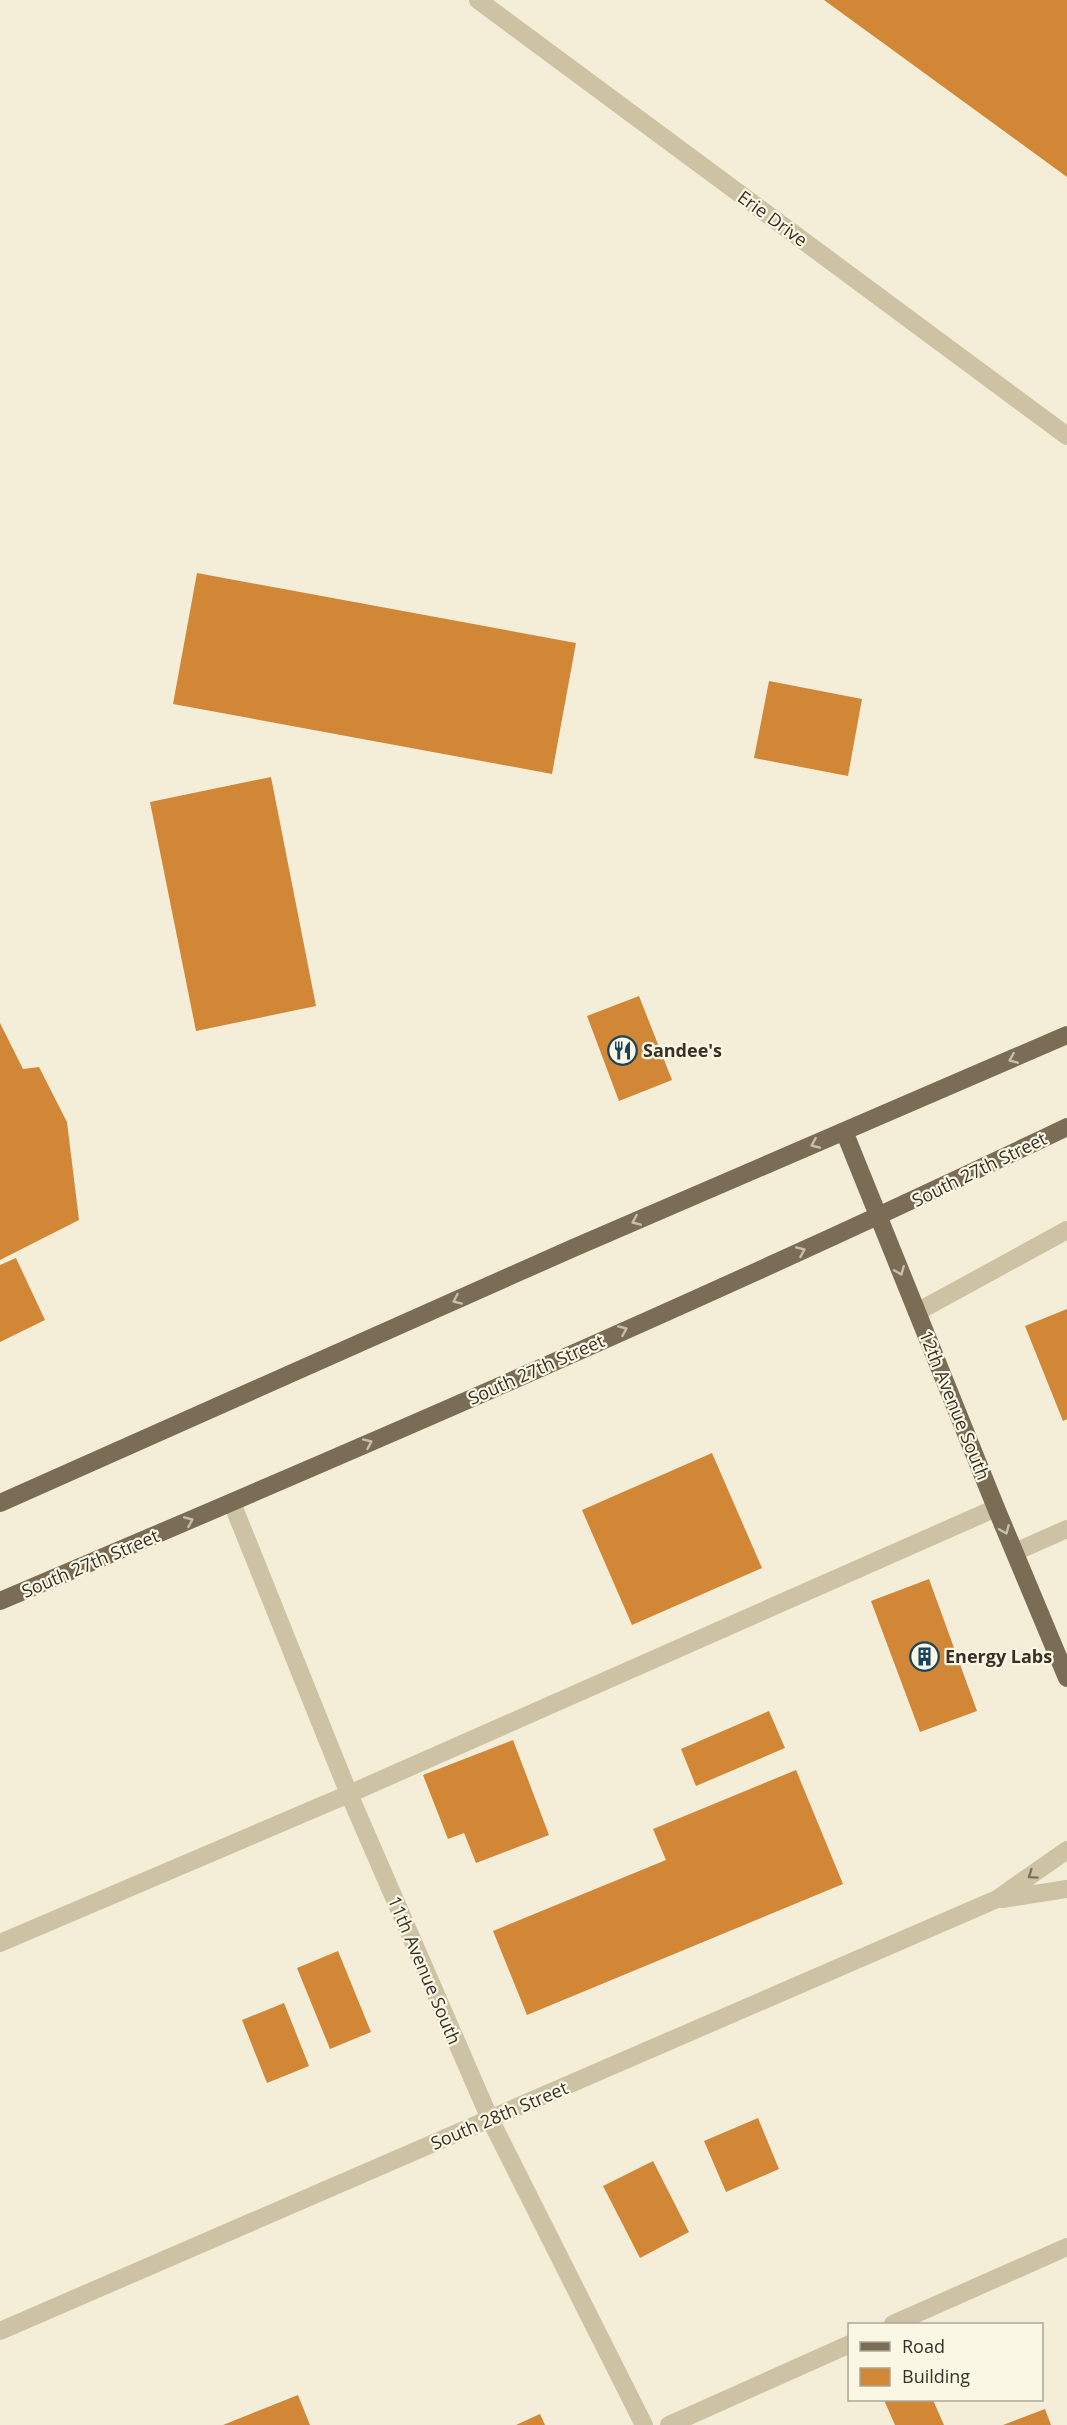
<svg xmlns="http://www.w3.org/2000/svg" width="1067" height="2425" viewBox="0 0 1067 2425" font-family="'Open Sans',sans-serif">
  <rect width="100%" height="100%" fill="#f4eed8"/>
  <path fill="#d28737" d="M824,0h243v177z
    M197,573l379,70 -24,131 -379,-70z
    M769,681l93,18 -14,77 -94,-18z
    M271,777l45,229 -120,25 -46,-229z
    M639,996l33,84 -53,21 -32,-85z
    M0,1023l23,46 16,-2 28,55 12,98 -79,40z
    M16,1258l29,62 -45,22v-77z
    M1067,1309v110l-4,2 -38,-95z
    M712,1453l50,115 -130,57 -50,-115z
    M929,1579l48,132 -57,21 -49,-131z
    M769,1711l16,37 -89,38 -15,-37z
    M513,1740l36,95 -73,28 -12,-30 -16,6 -25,-64z
    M796,1770l47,114 -316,131 -34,-84 173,-71 -13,-31z
    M338,1951l33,81 -41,17 -33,-81z
    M284,2003l25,63 -42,17 -25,-63z
    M758,2118l21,51 -53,23 -22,-51z
    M653,2161l36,71 -49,26 -37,-72z
    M298,2395l12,30h-87z
    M884,2400h49l11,25h-49z
    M1045,2409l6,16h-48z
    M540,2414l5,11h-29z"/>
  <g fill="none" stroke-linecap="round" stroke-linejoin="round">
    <path stroke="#cdc2a3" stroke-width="18" d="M478,0l589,436
      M917,1312l150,-82
      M232,1503l117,291 141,325 154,306
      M1015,1552l52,-23
      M1002,1899l65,-10
      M0,1943l349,-149 647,-286
      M893,2324l174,-77
      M0,2331l997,-432 70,-49
      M669,2425l181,-81"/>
    <path stroke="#7b6c55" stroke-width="18" d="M844,1131l152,377 71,170
      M0,1503l571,-254 496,-214
      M0,1601c358,-152 716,-306 1067,-474"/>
  </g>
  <defs><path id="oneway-chevron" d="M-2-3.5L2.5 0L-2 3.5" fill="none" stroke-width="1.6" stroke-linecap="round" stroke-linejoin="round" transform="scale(1.5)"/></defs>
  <g stroke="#c8bfab">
    <use href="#oneway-chevron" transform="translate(1013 1059) rotate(157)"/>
    <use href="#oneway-chevron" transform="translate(815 1144) rotate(157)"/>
    <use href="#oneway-chevron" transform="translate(636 1221) rotate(157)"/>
    <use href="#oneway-chevron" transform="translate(801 1251) rotate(-24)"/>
    <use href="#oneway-chevron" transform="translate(900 1271) rotate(68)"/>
    <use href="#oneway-chevron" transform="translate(457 1300) rotate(156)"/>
    <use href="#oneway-chevron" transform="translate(623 1330) rotate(-24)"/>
    <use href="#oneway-chevron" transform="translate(368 1443) rotate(-24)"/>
    <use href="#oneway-chevron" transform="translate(189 1521) rotate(-23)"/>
    <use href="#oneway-chevron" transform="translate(1005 1530) rotate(67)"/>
  </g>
  <use stroke="#7a725e" href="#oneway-chevron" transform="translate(1032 1875) rotate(145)"/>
  <defs>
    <symbol id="restaurant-ring" viewBox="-11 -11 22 22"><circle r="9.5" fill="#fbf7e5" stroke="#17455d" stroke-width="1.5"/><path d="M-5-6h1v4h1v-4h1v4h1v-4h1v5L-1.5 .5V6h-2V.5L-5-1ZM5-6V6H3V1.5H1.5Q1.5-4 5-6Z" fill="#17455d"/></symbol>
    <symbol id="building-ring" viewBox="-11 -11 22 22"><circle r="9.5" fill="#fbf7e5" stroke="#17455d" stroke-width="1.5"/><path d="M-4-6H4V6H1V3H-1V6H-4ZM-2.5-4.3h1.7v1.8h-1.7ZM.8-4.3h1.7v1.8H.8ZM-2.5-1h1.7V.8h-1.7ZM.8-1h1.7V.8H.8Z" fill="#17455d"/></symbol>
  </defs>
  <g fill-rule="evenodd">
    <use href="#restaurant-ring" x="606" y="1034" width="33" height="33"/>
    <use href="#building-ring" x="908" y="1640" width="33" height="33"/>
  </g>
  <g text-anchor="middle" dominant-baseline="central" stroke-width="4.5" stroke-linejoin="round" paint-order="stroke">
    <g font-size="18" fill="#373026" stroke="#fbf7e5">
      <text transform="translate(773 218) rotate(36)">Erie Drive</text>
      <text transform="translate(979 1169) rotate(-26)">South 27th Street</text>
      <text transform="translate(536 1369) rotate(-24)">South 27th Street</text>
      <text transform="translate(955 1405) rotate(68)">12th Avenue South</text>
      <text transform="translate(90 1563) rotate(-23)">South 27th Street</text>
      <text transform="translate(425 1970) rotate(67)">11th Avenue South</text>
      <text transform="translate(499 2115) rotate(-23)">South 28th Street</text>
    </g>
    <g font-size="18" font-weight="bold" fill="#373026" stroke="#fbf7e5" text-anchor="start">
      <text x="643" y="1050">Sandee's</text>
      <text x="945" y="1656">Energy Labs</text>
    </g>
  </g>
  <rect x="848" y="2323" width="195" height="78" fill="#fbf7e5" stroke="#ada799" stroke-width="1.5"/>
  <rect x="860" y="2342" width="30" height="9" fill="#7b6c55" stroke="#ada799" stroke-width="1.5"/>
  <text x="902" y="2353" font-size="18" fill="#373026">Road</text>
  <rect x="860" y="2368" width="30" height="18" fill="#d28737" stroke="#ada799" stroke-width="1.5"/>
  <text x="902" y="2383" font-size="18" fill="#373026">Building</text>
</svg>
